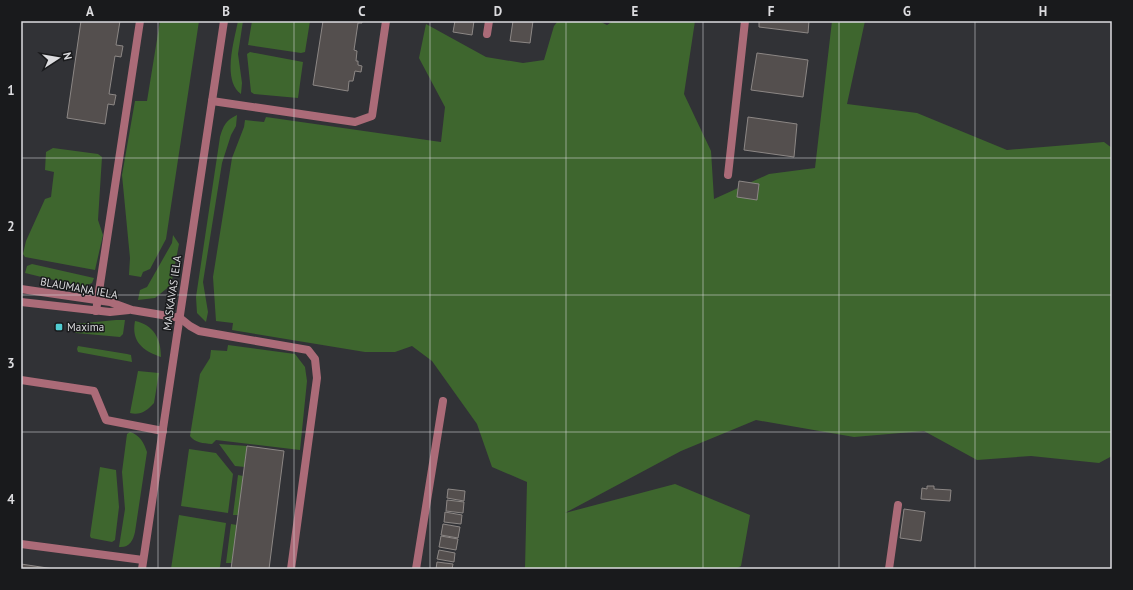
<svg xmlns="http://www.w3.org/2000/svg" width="1133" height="590" viewBox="0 0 1133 590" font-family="'PT Sans',sans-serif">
  <rect width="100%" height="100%" fill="#313236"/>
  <path fill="#3e662e" d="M160,21h39l-33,218 -16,30 -7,3 -2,5 -12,-2 1,-17 -8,-83 13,-74h12z
    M238,21h5l-5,33 4,29 -1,11c-19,-14 -7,-52 -3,-73z
    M252,21h58l-5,31 -4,1 -53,-8z
    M558,21h41l8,4 6,-4h82l-11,73 27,57 3,48 55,-25 46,-6 17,-147h33l-18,83 70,9 90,37 97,-8 8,6v308l-13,7 -68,-7 -54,4 -53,-29 -70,6 -98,-17 -75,31 -116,62 110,-29 75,31 -9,51 -6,3h-210l2,-87 -35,-15 -15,-43 -45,-63 -20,-15 -17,6h-30l-133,-22 1,-7 -17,-2 -3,-44 19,-119 12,-31 1,-7 19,2 2,-5 175,25 4,-35 -26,-49 7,-34 60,33 37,6 21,-3 10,-34z
    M250,52l53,10 -5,36 -44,-4 -3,-2 -4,-38z
    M237,115l-1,11 -5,9 -9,28 -19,119 5,30 -2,10 -9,-9 -1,-16 24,-160c3,-11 6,-17 17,-22z
    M53,148l45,6 4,3 -4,63 5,15 -8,35 -70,-13 -2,-3 3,-13 19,-42 6,-2 3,-25 -9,-2 1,-18z
    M173,235l6,9 -8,41 -16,13 -17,2 2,-10 7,-3 25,-44z
    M32,264l62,14 -2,5 -9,4 -58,-14 2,-7z
    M116,320h9l-2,14 -3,3 -44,-4 -3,-3 1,-6z
    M135,321c19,4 26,18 26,36 -18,-6 -30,-15 -26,-36z
    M228,345l67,9 10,13 2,14 -7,69 -84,-10 -4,4c-9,-1 -17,-1 -22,-8l10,-62 10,-16 1,-8 16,1z
    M78,346l49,8 4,1 1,7 -54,-10 -1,-3z
    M138,371l21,2 -5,30c-6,7 -14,13 -24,10z
    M130,432c10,3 14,11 17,20l-12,80c-2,9 -6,16 -16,15l6,-38 -3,-37 5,-38z
    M219,444l28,2 -2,21 -10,-1z
    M189,449l27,4 17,21 -5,39 -47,-7z
    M100,467l16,3 3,37 -4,33 -3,2 -21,-4 -1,-2z
    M238,475l5,1 -4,39h-6z
    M179,515l47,8 -6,44 -3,2h-46z
    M231,524l6,1 -5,38h-6z"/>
  <path fill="#544f4e" stroke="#8c8785" d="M81,21h39l-4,24 7,1 -2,11 -6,-1 -6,38 7,1 -2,10 -6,-1 -3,20 -38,-6z
    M323,21h39v2h-4l-4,27 3,1 -1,10h2v4l4,1 -1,6 -6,-1 -2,10h-4l-1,10 -35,-6z
    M455,21h19l-2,14 -19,-3z
    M513,21h20l-3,22 -20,-2z
    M759,21h50l-1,12 -49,-6z
    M757,53l51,7 -5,37 -52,-7z
    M748,117l49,7 -3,33 -50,-7z
    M739,181l20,3 -2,16 -20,-3z
    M247,446l37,5 -15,118h-38z
    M927,486h7v3l17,1 -1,11 -29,-2 1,-11 5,1z
    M448,489l17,2 -1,10 -17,-3z
    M447,500l17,2 -1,11 -17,-2z
    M904,509l21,3 -4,29 -21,-3z
    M445,512l17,3 -1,9 -17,-2z
    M443,524l17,3 -2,11 -17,-3z
    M441,536l17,3 -2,11 -17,-3z
    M439,550l16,3 -1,9 -17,-3z
    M437,562l16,2 -1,5h-16z
    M21,564l33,5h-33z"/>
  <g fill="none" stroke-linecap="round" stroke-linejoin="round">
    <path stroke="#ab6b78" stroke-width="8" d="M487,34l2,-13
      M212,101l143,21 17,-6 14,-95
      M728,175l17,-154
      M96,311l44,-290
      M180,318l10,8 9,5 109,19 7,9 2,19 -26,191
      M21,380l73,11 12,29 57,11
      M21,544l122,16
      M416,569l27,-168
      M889,569l9,-64"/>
    <path stroke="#ab6b78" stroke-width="8" d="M21,289l89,13 22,8 48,8
      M21,302l89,10 19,-2
      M142,569l82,-548"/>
  </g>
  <path fill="none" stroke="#dcdcdf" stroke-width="1" stroke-opacity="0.55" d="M158,21v548M294,21v548M430,21v548M566,21v548M703,21v548M839,21v548M975,21v548M21,158h1091M21,295h1091M21,432h1091"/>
  <rect fill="#51ccd1" stroke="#191a1c" stroke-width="1.5" x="55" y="323" width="8" height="8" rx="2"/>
  <g text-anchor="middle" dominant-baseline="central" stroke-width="3" stroke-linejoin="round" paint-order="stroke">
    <g font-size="11" fill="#dcdcdf" stroke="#191a1c">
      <text transform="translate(79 288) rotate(10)">BLAUMAŅA IELA</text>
      <text transform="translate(172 293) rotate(-82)">MASKAVAS IELA</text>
    </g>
    <g font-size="11" fill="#dcdcdf" stroke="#191a1c" text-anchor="start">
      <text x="67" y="327">Maxima</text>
    </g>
  </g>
  <rect width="1133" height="590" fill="none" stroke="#191a1c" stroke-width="44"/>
  <g transform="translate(58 58) rotate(78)" stroke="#191a1c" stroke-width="3" paint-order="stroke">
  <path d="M0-3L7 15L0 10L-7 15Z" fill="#dcdcdf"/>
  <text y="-6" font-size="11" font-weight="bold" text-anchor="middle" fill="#dcdcdf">N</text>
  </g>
  <rect x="22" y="22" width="1089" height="546" fill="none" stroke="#dcdcdf" stroke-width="1.5"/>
  <g font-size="13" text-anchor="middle" font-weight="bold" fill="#dcdcdf">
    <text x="90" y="16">A</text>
    <text x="226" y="16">B</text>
    <text x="362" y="16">C</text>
    <text x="498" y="16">D</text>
    <text x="635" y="16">E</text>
    <text x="771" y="16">F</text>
    <text x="907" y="16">G</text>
    <text x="1043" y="16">H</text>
    <text x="11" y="95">1</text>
    <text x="11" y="231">2</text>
    <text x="11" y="368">3</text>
    <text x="11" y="504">4</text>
  </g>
</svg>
